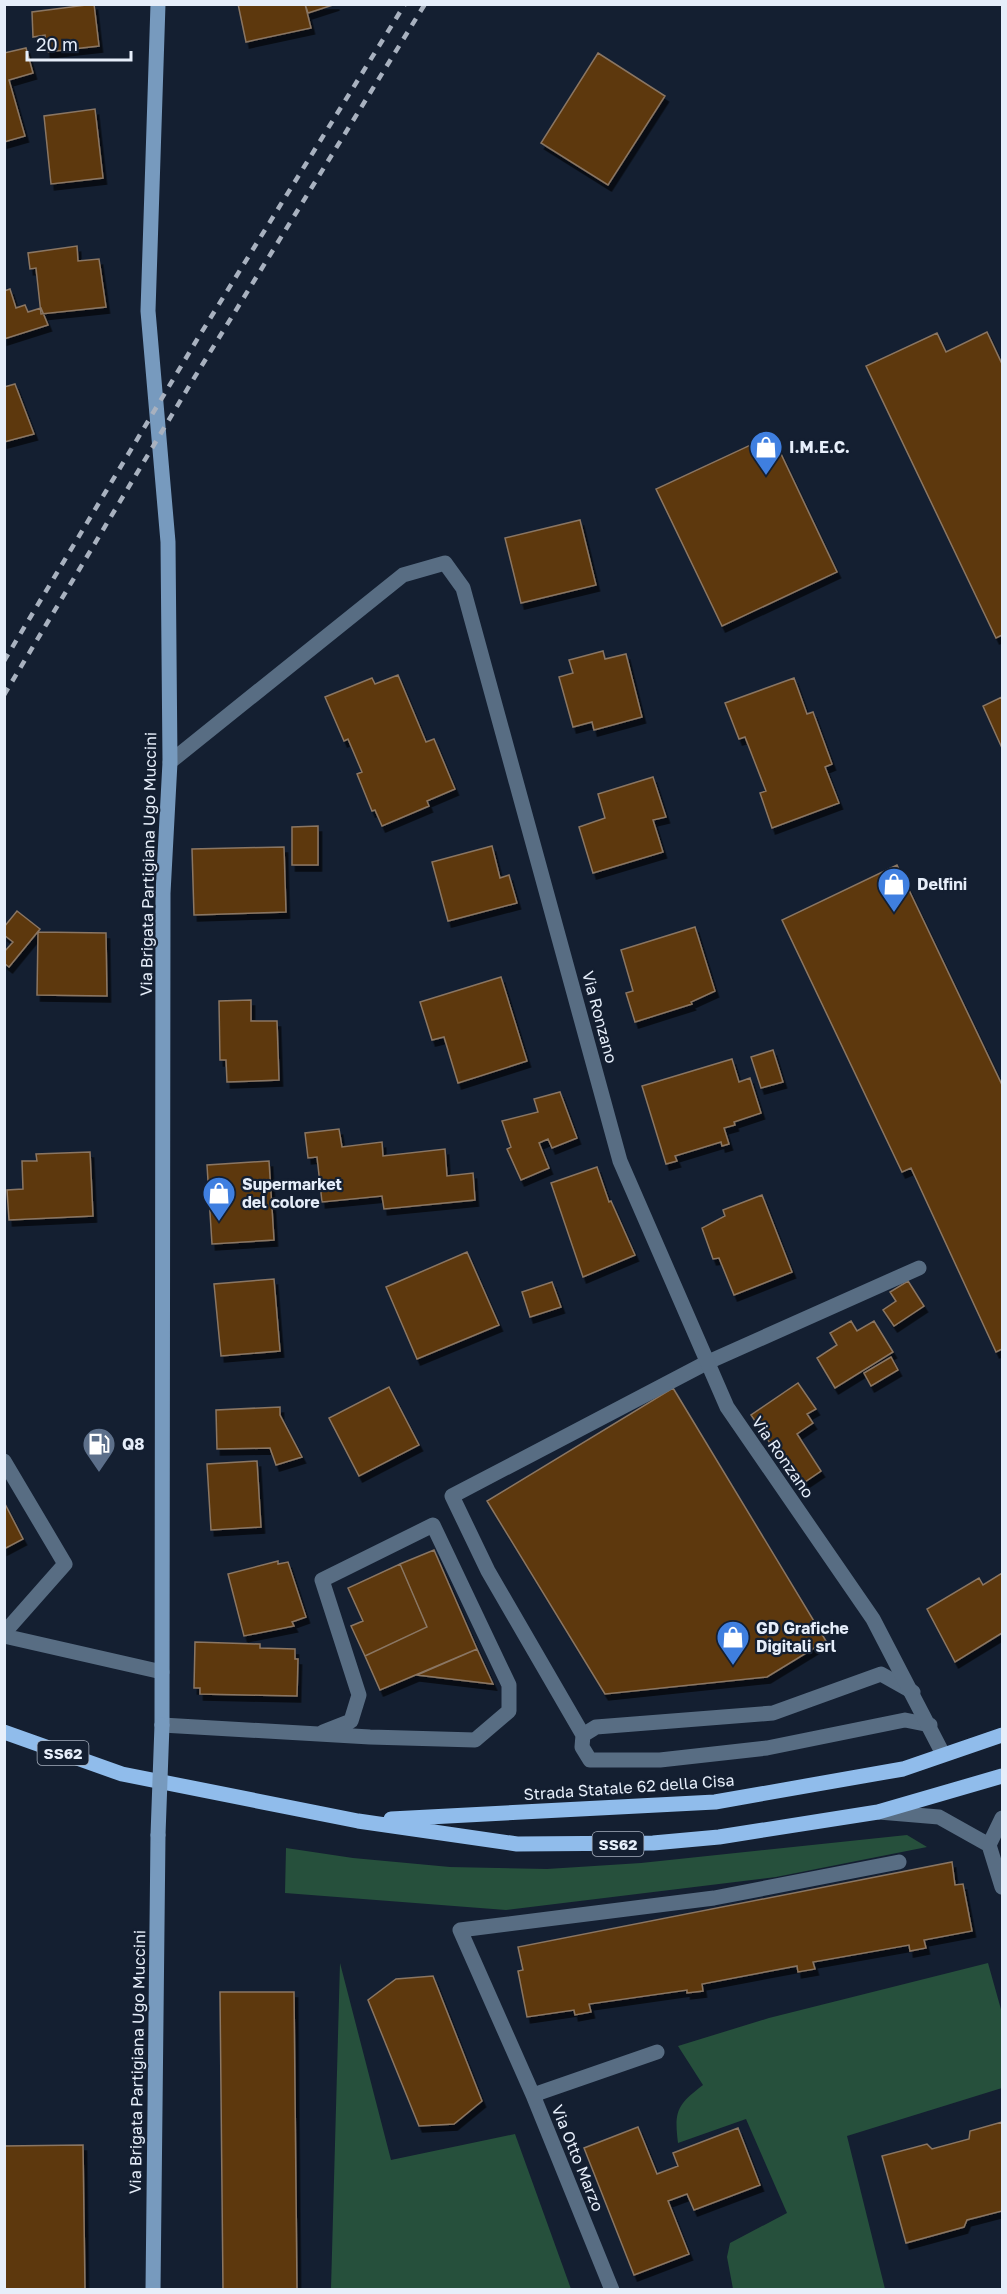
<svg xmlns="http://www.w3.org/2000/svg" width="1007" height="2294" viewBox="0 0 1007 2294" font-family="'Golos Text',sans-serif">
  <defs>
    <filter id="shadow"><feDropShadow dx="3.5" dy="6" stdDeviation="0" flood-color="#0009"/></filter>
  </defs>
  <rect width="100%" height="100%" fill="#141f31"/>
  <path fill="#26503c" d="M907,1835l20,12 -151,30 -270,33 -221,-17 1,-45 67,10 97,9 97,2 94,-6z
    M340,1963l51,197 124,-26 56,155h-240z
    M988,1963l14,50v75l-155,48 38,153h-152l-6,-32 3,-14 57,-30 -41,-94 -68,24c-4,-32 -1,-38 25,-58l-25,-39 91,-28z"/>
  <path fill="#5d370b" stroke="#8a7663" stroke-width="1.5" filter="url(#shadow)" d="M94,4l5,42 -52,6 -2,-17 -12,2 -1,-25z
    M238,4h67l6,24 -65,14z
    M305,4h31l-28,9z
    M26,48l7,25 -24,7 16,56 -21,6v-89z
    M598,53l67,43 -57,89 -67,-42z
    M95,109l8,69 -52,6 -7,-68z
    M77,246l1,15 21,-2 7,48 -65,7 -5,-46 -6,1 -2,-16z
    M10,289l6,19 9,-3 3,7 13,-4 7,17 -44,14v-48z
    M987,332l15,32v271l-6,3 -130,-272 71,-33 9,19z
    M15,384l19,50 -30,8v-55z
    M772,435l65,137 -115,54 -66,-137z
    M580,520l16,65 -75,18 -16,-65z
    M603,651l2,8 21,-5 16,63 -48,13 -2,-8 -19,5 -14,-50 14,-4 -4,-13z
    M398,675l28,67 8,-3 21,50 -28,12 2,5 -47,20 -7,-16 -3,1 -15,-37 5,-2 -14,-33 -4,2 -19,-44 47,-19 3,6z
    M794,678l13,36 6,-2 19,52 -7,3 14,36 -67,25 -12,-35 6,-2 -21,-54 -6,2 -14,-36z
    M1002,697v51l-19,-42z
    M653,777l13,40 -13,3 10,32 -70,21 -14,-46 26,-9 -7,-24z
    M318,826v39h-26v-38z
    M492,846l8,32 9,-3 8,28 -69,18 -16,-59z
    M284,847l2,65 -92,3 -2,-66z
    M897,865l105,220v264l-6,3 -85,-184 -9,4 -120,-252z
    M17,911l23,18 -31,38 -5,-4v-11l9,-10 -9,-7v-8z
    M695,927l20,64 -24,11 1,2 -57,18 -9,-29 7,-2 -12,-41z
    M38,932l68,1 1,63 -70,-1z
    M501,977l26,84 -69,22 -14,-46 -12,3 -12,-38z
    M251,1000v21h26l2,59 -52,2 -1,-22h-6l-1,-59z
    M773,1050l10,32 -22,6 -10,-31z
    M732,1059l7,23 11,-4 11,35 -27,9 1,3 -11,3 5,16 -7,2 -1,-4 -46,14 2,5 -11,3 -24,-78z
    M560,1092l17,46 -25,10 -4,-9 -9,4 10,25 -28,12 -14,-31 4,-2 -9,-26 36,-9 -4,-13z
    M339,1129l3,18 40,-5 1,14 62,-7 2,27 26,-3 2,27 -91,9 -2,-13 -60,6 -5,-45 -9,1 -3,-25z
    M90,1152l3,64 -84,4 -2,-30 16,-1 -1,-28h15l-1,-7z
    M269,1161l5,79 -62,4 -5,-79z
    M597,1167l12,35 2,-1 24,54 -52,22 -32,-94z
    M762,1195l30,77 -58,23 -15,-37 -6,1 -11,-31 23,-12 -2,-6z
    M467,1252l32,73 -82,34 -31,-72z
    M274,1279l6,72 -59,5 -7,-72z
    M908,1281l16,25 -30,20 -11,-16 13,-9 -6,-9z
    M552,1282l9,25 -31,10 -8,-25z
    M851,1321l6,10 17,-10 19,31 -58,36 -18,-30 20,-13 -7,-12z
    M891,1357l7,13 -27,16 -7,-13z
    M798,1383l18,26 -9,5 6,9 -16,11 24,37 -22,15 -48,-71z
    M389,1387l30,58 -60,31 -30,-58z
    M673,1388l153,253 -59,36 -162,17 -118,-193z
    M280,1407v8l22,42 -26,8 -6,-17 -53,1 -1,-39z
    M257,1461l4,66 -50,3 -4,-66z
    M4,1502l19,37 -19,10z
    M434,1550l43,99 -97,41 -15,-34 62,-29 -27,-63z
    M278,1561v3l10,-2 18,55 -14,5 2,4 -50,10 -16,-62z
    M400,1564l27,63 -62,29 -14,-30 12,-5 -15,-33z
    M1002,1573v60l-47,29 -28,-53 52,-31 4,7z
    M195,1642l65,2v4l35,1v10h3l-1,37 -97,-2v-6h-6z
    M477,1649l16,35 -76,-9z
    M952,1862l3,23 8,-1 9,47 -48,9 2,8 -16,3 -1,-6 -96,17 2,7 -17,3 -1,-6 -95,18 1,7 -16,2v-3l-98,14 2,8 -16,3 -1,-5 -47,7 -9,-46 5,-1 -5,-23z
    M433,1976l49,125 -28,23 -35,2 -51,-126 28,-21z
    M220,1992h74l3,298h-74z
    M1002,2122v89l-35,9 -3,7 -58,16 -24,-87 45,-12 5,5 37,-10 1,-8z
    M638,2127l19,47 21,-8 -5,-13 65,-25 22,57 -66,25 -7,-16 -19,7 21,53 -55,21 -50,-127z
    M83,2145l2,145h-81v-144z"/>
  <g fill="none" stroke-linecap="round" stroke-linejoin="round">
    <path stroke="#586d83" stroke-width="15" d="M919,1268l-213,95 -254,133 36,75 95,164 -1,12 8,13h70l107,-12 138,-28 25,5
      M4,1461l61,103 -61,69
      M4,1636l158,36
      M162,1725l208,12 105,3 34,-29v-26l-76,-160 -111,55 37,115 -8,26 -28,11
      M583,1735l13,-8 177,-14 108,-39 32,18"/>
    <path stroke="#586d83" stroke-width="15" d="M170,762l233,-187 42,-12 18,25 157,573 107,246 146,212 70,135
      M879,1812l60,5 50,28
      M1002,1818l-13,27 13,42
      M533,2095l-73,-165 254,-32 185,-36
      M612,2290l-79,-195 124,-43"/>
    <path stroke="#779abe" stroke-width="15" d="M158,4l-10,307 20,231 2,220 -7,131 -1,832
      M153,2290l5,-455"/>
    <path stroke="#90bceb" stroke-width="15" d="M4,1732l118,42 236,47 159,23 136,-1 66,-6 159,-25 124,-36
      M391,1819l324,-17 188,-33 99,-34"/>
    <path stroke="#a8b1bf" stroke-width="4.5" stroke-dasharray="8 8" stroke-linecap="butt" d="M4,661l194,-323 207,-334
      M4,695l187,-312 234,-379"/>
    <path stroke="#779abe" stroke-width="15" d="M158,1835l4,-110"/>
  </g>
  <defs>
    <symbol id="shop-pin" viewBox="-11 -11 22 30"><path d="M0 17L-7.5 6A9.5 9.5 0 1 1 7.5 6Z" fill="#3f7fe0" stroke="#141f31"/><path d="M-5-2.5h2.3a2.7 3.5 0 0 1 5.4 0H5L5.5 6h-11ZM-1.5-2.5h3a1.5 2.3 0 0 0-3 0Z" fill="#fff"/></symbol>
    <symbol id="fuel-pin" viewBox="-11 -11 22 30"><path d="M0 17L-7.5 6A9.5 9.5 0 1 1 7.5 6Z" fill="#5c6f8a" stroke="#141f31"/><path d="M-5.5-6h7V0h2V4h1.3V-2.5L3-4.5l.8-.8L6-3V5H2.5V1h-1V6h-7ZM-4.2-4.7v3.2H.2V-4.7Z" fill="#fff"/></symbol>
  </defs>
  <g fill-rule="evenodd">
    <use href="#shop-pin" x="747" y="428" width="38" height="52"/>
    <use href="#shop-pin" x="875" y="865" width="38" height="52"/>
    <use href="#shop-pin" x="200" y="1174" width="38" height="52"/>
    <use href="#fuel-pin" x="80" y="1425" width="38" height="52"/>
    <use href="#shop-pin" x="714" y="1618" width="38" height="52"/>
  </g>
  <g text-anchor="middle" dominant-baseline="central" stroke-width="4.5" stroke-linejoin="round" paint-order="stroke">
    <g fill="#141f31" stroke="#a7b0be" stroke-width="1.5">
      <rect x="37.5" y="1741" width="51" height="24" rx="4.5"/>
      <rect x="592.5" y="1832" width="51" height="24" rx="4.5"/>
    </g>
    <g font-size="15" font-weight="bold" fill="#e6eefa">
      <text x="63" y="1753">SS62</text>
      <text x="618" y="1844">SS62</text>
    </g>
    <g font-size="16" font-weight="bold" fill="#e6eefa" stroke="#141f31" text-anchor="start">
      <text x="789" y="447">I.M.E.C.</text>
      <text x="917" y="884">Delfini</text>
      <text x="242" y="1184">Supermarket<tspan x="242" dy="18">del colore</tspan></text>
      <text x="122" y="1444">Q8</text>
      <text x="756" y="1628">GD Grafiche<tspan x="756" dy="18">Digitali srl</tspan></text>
    </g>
    <g font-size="16" fill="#e6eefa" stroke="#141f31">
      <text transform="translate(148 864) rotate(-89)">Via Brigata Partigiana Ugo Muccini</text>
      <text transform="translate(600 1017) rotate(75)">Via Ronzano</text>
      <text transform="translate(783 1457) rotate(55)">Via Ronzano</text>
      <text transform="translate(629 1787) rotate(-4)">Strada Statale 62 della Cisa</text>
      <text transform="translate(137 2062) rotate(-89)">Via Brigata Partigiana Ugo Muccini</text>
      <text transform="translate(578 2158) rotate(68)">Via Otto Marzo</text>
    </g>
  </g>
  <rect width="1007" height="2294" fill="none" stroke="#e6eefa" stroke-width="12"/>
  <path d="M27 51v9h104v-9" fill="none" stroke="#e6eefa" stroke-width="3"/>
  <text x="36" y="51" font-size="18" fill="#e6eefa" stroke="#141f31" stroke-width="4.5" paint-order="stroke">20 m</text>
</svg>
